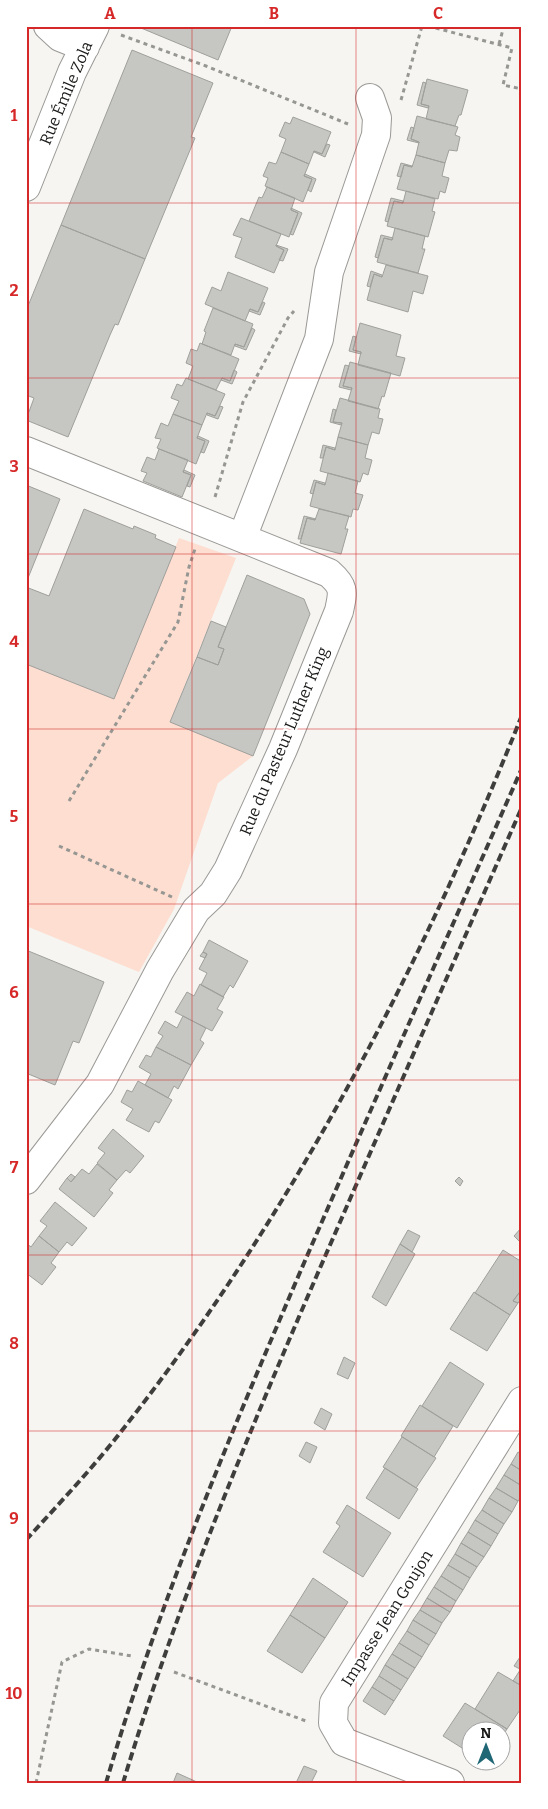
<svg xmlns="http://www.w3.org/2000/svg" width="548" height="1809" viewBox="0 0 548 1809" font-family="Bitter,serif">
  <rect width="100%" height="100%" fill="#f6f5f1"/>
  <path fill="#fdded0" d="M84,509l21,8 -58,140 72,30 60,-149 57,20 -66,164 83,34 -35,27 -44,126 -35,63 -113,-46v-339l23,9z"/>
  <path fill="#c6c7c3" stroke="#9f9f9c" d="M142,26h90l-14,34 -77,-32z
    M132,50l81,33 -22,54 4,1 -50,121 -84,-34z
    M427,79l41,11 -7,25h-2l-4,11 -29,-7 3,-13 -8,-2z
    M423,82l3,1 -5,21 8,2 -1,2 -11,-3z
    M417,116l41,11 -3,8 5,2 -3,14 -8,-1 -4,13 -29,-8 3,-13 -8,-3z
    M293,117l38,15 -9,22 -8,-3 -5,13 -28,-12 5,-13 -7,-3 6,-14 5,2z
    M411,127l3,1 -3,11 8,3v1l-12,-3z
    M327,144l3,1 -5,12 -11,-5v-1l8,3z
    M281,152l28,12 -5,12 8,3 -9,23 -38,-16 3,-8 -5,-2 6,-14 7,2z
    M416,155l29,8 -3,13 7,2 -4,15 -5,-2 -2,8 -41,-10 7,-24 8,2z
    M401,163l11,3v1l-8,-2 -3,12 -4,-1z
    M305,174l11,5 -5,13 -3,-2 4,-11 -8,-3z
    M267,187l28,11 -4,12 7,3 -9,24 -40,-16 10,-24 3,1z
    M406,191l29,8 -3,12 3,1 -7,25 -41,-11 7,-25 9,2z
    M391,198l12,3v2l-9,-2 -6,21 -3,-1z
    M291,208l11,5 -9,22 -3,-1 8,-21 -7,-3z
    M241,218l40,16 -5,12 8,4 -10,23 -39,-16 7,-19 -9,-3z
    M61,225l84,34 -27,66 -3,-1 -5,11 -42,102 -42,-17 8,-22 -8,-3v-84z
    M395,228l30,8 -3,13h3l-7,24 -41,-11 7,-24 8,2z
    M381,235l12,3 -1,2 -8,-2 -6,20 -3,-1z
    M276,245l12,4 -5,12 -4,-1 5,-10 -8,-4z
    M386,265l42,11 -5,18 -10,-3 -5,21 -41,-12 7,-26 8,3z
    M371,271l11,4v2l-8,-3 -4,13 -3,-1z
    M228,272l40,16 -10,24 -8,-3 -5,12 -40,-17 7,-17 9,4z
    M263,302l2,1 -5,12 -11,-4 1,-2 8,3z
    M213,308l40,16 -9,23 -9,-3 -4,11 -29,-11 4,-12 -2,-1z
    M360,323l41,12 -5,21 9,2 -5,18 -42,-11 3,-13 -8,-2z
    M252,328l3,2 -9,20 -11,-4v-2l9,3z
    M353,336l3,1 -3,13 8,2v2l-12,-3z
    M200,343l39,16 -9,22 -8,-3 -6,12 -28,-11 5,-13 -7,-3 5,-14 6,2z
    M350,362l41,11 -7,24 -2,-1 -4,13 -30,-8 4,-13 -9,-2z
    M345,365l4,1 -6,20 9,2 -1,2 -12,-3z
    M234,370l3,2 -5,12 -11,-4 1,-2 8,3z
    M186,378l39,16 -10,22 -8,-3 -5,12 -29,-11 6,-13 -8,-3 6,-14 5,2z
    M340,398l40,11 -2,9 5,1 -4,15 -7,-2 -4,13 -30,-8 4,-14 -9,-1z
    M220,406l3,1 -5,12 -11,-4v-2l8,3z
    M333,409l3,1 -3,12 9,1 -1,2 -11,-3z
    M173,414l29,11 -5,13 8,3 -9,23 -39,-16 4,-9 -6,-1 6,-15 7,3z
    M198,436l11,5 -5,12 -3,-1 4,-11 -8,-3z
    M338,437l30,8 -3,13 7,2 -4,15 -5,-2 -3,9 -40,-11 6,-24 9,3z
    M323,445l12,3v2l-9,-3 -3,11h-3z
    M159,449l29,11 -5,12 8,3 -9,22 -39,-16 4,-8 -6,-2 6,-14 8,3z
    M184,470l11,5 -5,12 -3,-1 4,-11 -8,-3z
    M328,473l30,8 -3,12 8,2 -5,15 -5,-1 -2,8 -41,-11 6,-24 9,3z
    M314,480l11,3v2l-9,-3 -3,12 -3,-1z
    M26,485l34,14 -34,84z
    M84,509l49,20 1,-3 22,9 -1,3 21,9 -62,152 -88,-35v-77l23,9z
    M319,509l30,7 -4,13h3l-7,25 -41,-11 7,-25 8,2z
    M304,516l12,3 -1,1 -8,-2 -6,21h-3z
    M247,575l57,24 6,15 -57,142 -83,-34 27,-65 21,8 6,-16 -6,-2z
    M211,621l15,6 -8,20 6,2 -6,16 -21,-8z
    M209,940l39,21 -15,27 -3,-3 -7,12 -22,-12 6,-12 -8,-4 8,-15 -4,-2z
    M26,950l78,32 -25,61 -6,-2 -18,44 -29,-12z
    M203,952l4,2 -2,4 -5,-2z
    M200,984l24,13 -7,12 6,3 -11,19 -37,-19 12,-20 7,4z
    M183,1016l23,12 -6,12 4,3 -13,22 -35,-18 7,-11 -5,-3 7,-12 12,7z
    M156,1047l35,18 -13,24 -4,-3 -6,12 -23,-13 6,-11 -12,-7 7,-12 5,2z
    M138,1081l34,19 -13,23 -4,-2 -6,11 -23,-12 7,-11 -12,-7 6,-12 5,2z
    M113,1129l31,27 -14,17 -4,-3 -9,10 -20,-17 8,-10 -7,-5z
    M97,1164l20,16 -8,10 4,3 -19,24 -35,-28 8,-11 4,4 11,-13 7,5z
    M71,1174l4,3 -4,5 -4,-4z
    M459,1177l4,4 -3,5 -5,-5z
    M55,1202l32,26 -15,18 -5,-4 -8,10 -20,-16 8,-10 -7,-5z
    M522,1227v17l-8,-8z
    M408,1230l12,6 -8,16 -12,-8z
    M39,1236l20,16 -8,11 5,4 -14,18 -16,-12v-30l5,4z
    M400,1244l15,10 -29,52 -14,-9z
    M503,1250l19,12v27l-9,12 5,2 -8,12 -35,-22z
    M522,1289v9l-4,5 -5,-2z
    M474,1292l36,23 -23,36 -37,-22z
    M344,1357l11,6 -7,16 -11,-5z
    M450,1362l34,22 -27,44 -35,-22z
    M420,1405l33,21 -19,31 -33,-21z
    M321,1408l11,6 -7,16 -11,-7z
    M402,1437l34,21 -20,30 -33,-21z
    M306,1442l11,5 -7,16 -11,-7z
    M518,1452l4,2v17l-11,-7z
    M511,1464l11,7v15l-18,-11z
    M385,1468l33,21 -19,30 -33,-21z
    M504,1475l18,11v10l-4,5 -22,-13z
    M496,1488l22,13 -6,11 -23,-14z
    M489,1498l23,14 -8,12 -22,-14z
    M347,1505l44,28 -28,44 -40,-25 17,-26 -4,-3z
    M482,1510l22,14 -6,10 -23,-14z
    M475,1520l23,14 -7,12 -23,-14z
    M468,1532l23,14 -7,11 -23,-14z
    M461,1543l23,14 -7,10 -22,-13z
    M455,1554l22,13 -7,11 -22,-13z
    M448,1565l22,13 -7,12 -22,-14z
    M441,1576l22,14 -7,11 -22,-14z
    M313,1578l35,24 -23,36 -35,-23z
    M434,1587l22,14 -6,11 -23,-14z
    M427,1598l23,14 -8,11 -22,-13z
    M420,1610l22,13 -6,11 -23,-14z
    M290,1615l35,23 -23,35 -35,-22z
    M413,1620l23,14 -7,11 -22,-14z
    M407,1631l22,14 -7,12 -23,-14z
    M399,1643l23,14 -7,11 -23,-14z
    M392,1654l23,14 -7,11 -23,-14z
    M522,1654v13l-2,2 -6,-3z
    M385,1665l23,14 -7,11 -22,-14z
    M522,1667v19l-9,-5z
    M498,1672l24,14v21l-15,22 -32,-20z
    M379,1676l22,14 -7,11 -22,-14z
    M372,1687l22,14 -9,14 -22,-14z
    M465,1703l42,26 -7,11v-8h-30v21l-27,-17z
    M304,1766l13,5 -6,12h-15z
    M177,1773l20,9 -24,1z"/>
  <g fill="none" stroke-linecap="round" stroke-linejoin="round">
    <defs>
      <path id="minor" d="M48,26l12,11 25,10
        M26,187l46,-115 23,-46
        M26,451l303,122c16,14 14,19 10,38l-56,138 -55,121 -15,24 -17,16 -36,60 -60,114 -74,96
        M242,538l77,-199 10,-67 47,-137 1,-17 -7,-20
        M450,1783l-106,-41 -11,-19 1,-20 188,-302"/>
    </defs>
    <use href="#minor" stroke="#9a9996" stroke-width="30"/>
    <path stroke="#969693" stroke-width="3" stroke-dasharray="4 4" stroke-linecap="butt" d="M428,26l84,22 -9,37 19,4
      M121,35l85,31 142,58
      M499,44l5,-18
      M401,100l21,-74
      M215,497l28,-95 45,-84 6,-7
      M69,801l109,-179 11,-55 6,-18
      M59,846l113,51
      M174,1672l132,49
      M36,1783l26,-121 27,-13 43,7"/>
    <use href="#minor" stroke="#fff" stroke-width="28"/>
    <path stroke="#3e3e3d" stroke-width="4" stroke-dasharray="8 4" stroke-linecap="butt" d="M26,1540c30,-33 62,-67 90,-102 172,-216 304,-467 406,-723
      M106,1783c52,-178 125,-350 198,-520 72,-166 145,-330 218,-495
      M123,1783c53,-176 124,-346 197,-515 67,-154 134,-307 202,-461"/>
  </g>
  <path fill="none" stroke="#d62828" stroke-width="1" stroke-opacity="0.55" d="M192,26v1757M356,26v1757M26,203h496M26,378h496M26,554h496M26,729h496M26,904h496M26,1080h496M26,1255h496M26,1431h496M26,1606h496"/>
  <g text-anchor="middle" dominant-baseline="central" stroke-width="4.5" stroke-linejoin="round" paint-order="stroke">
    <g font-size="16" fill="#191918" stroke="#fff">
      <text transform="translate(66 93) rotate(-67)">Rue Émile Zola</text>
      <text transform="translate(284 741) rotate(-67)">Rue du Pasteur Luther King</text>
      <text transform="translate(387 1618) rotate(-58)">Impasse Jean Goujon</text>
    </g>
  </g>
  <rect width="548" height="1809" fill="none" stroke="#ffffff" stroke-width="55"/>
  <g transform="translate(486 1746)"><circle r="24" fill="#ffffff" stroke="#a3a3a3"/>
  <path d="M0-4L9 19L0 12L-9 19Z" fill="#1f6775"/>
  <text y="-8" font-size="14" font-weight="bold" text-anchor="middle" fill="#191918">N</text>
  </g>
  <rect x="28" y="28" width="492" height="1754" fill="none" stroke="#d62828" stroke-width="2"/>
  <g font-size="16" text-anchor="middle" font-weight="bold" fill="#d62828">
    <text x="110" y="19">A</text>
    <text x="274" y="19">B</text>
    <text x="438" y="19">C</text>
    <text x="14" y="121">1</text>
    <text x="14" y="296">2</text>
    <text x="14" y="472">3</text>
    <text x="14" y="647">4</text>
    <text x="14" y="822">5</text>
    <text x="14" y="998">6</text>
    <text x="14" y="1173">7</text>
    <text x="14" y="1349">8</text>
    <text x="14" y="1524">9</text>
    <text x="14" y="1699">10</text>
  </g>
</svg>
